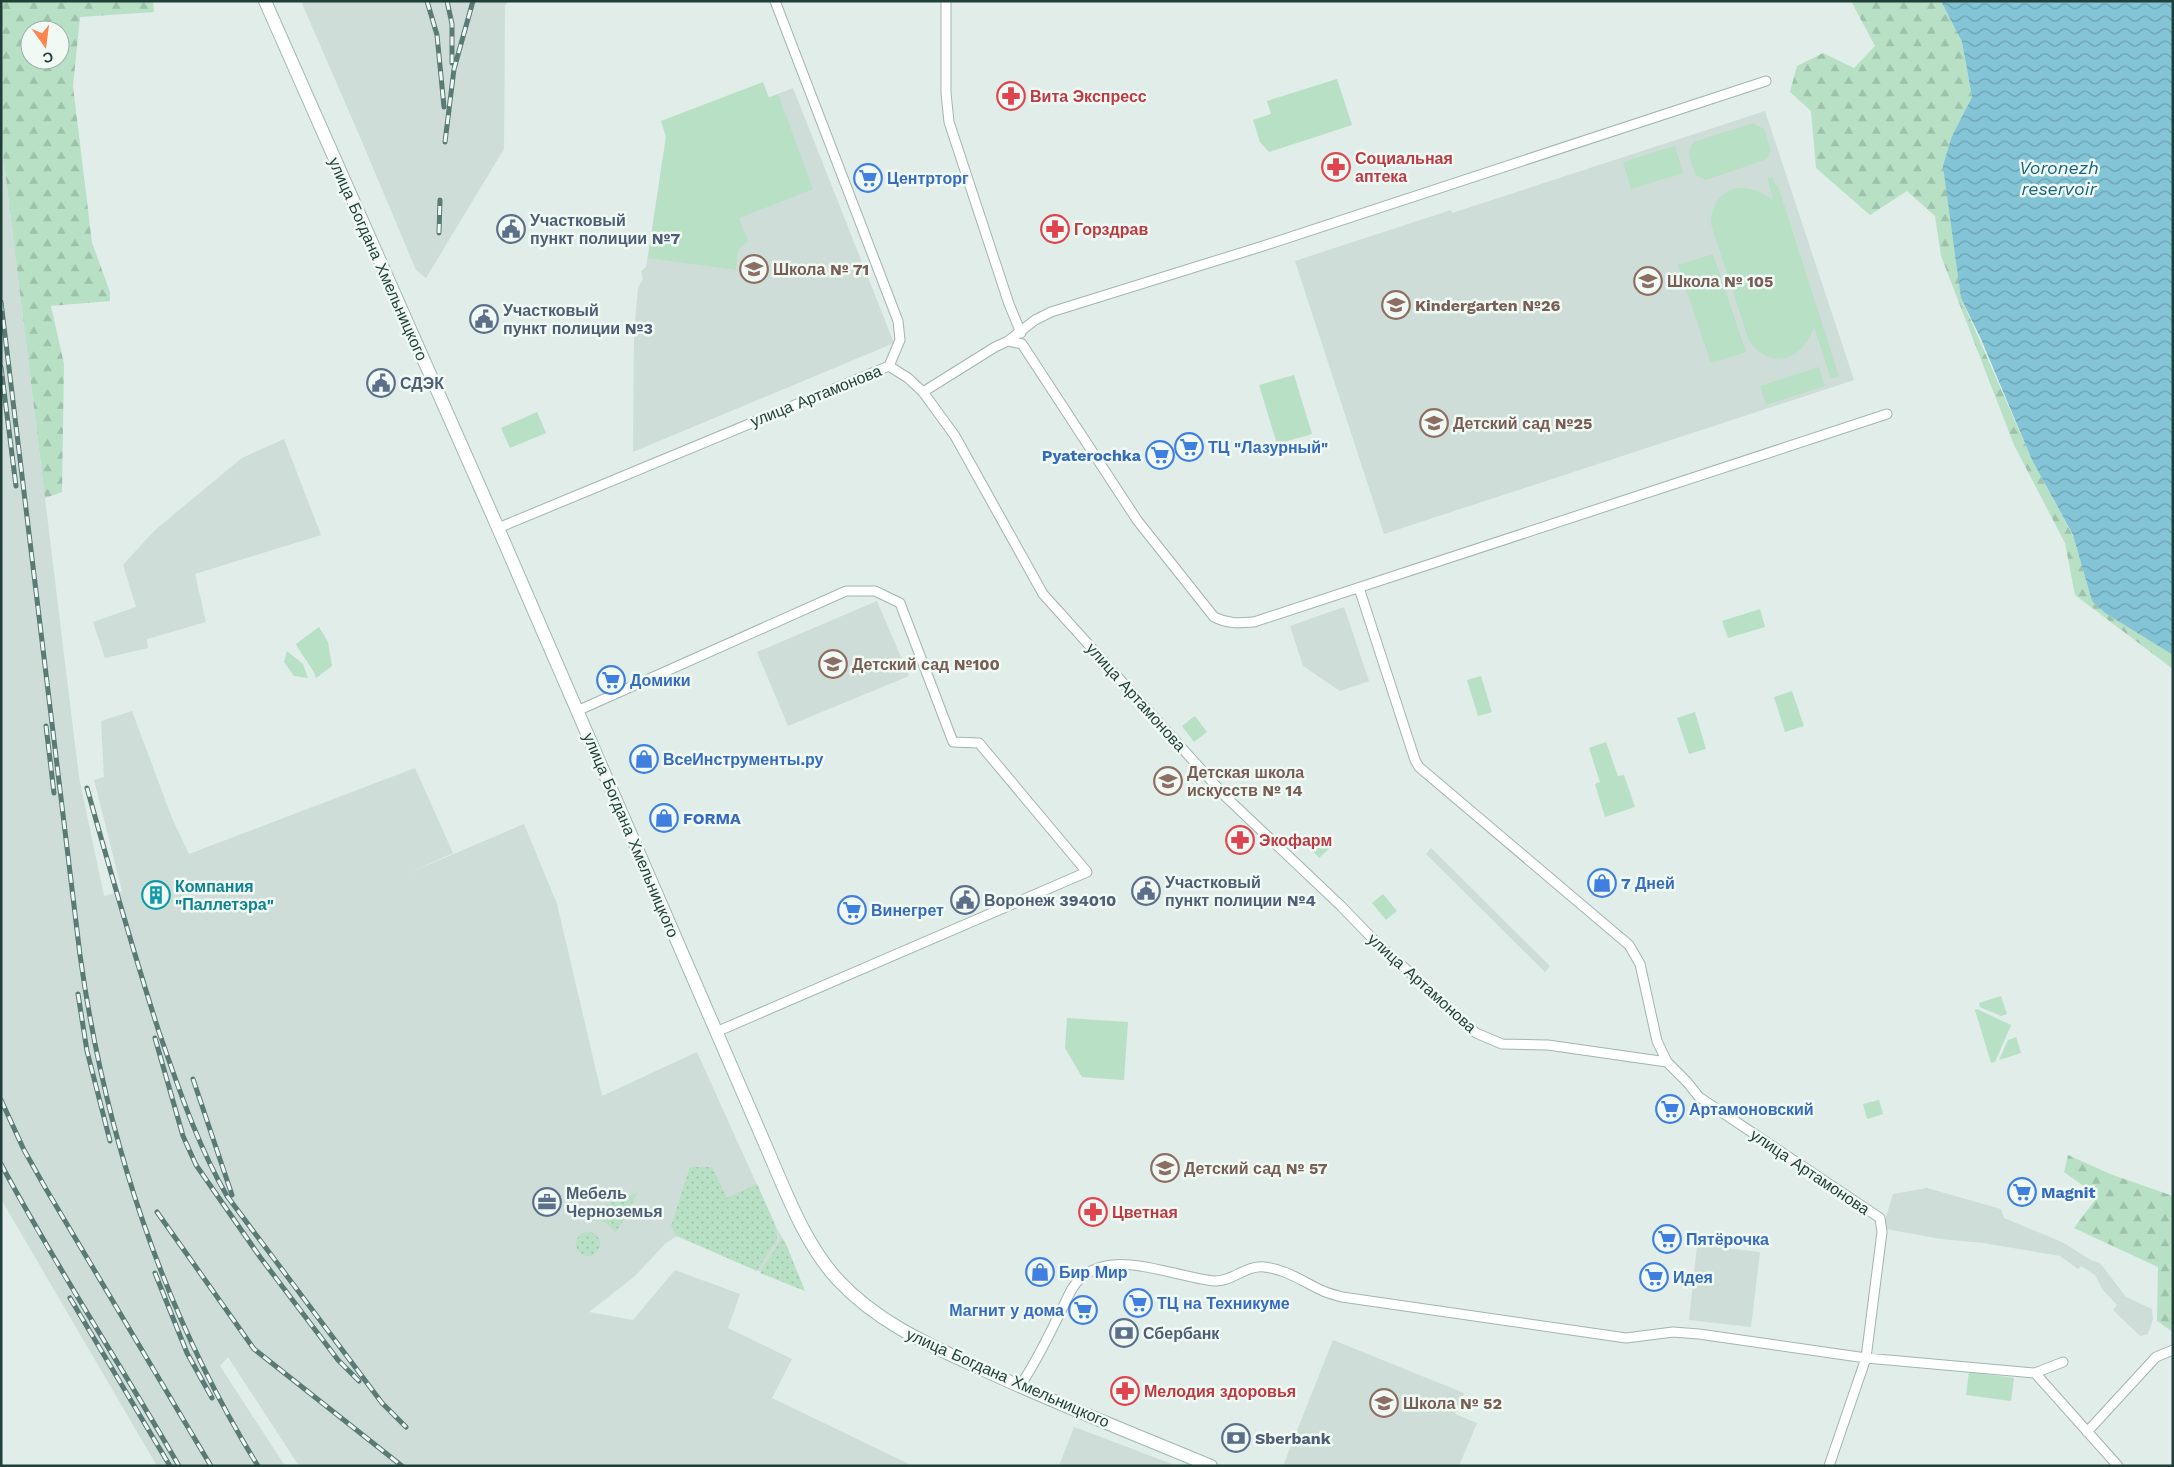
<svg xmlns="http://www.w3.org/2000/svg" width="2174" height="1467" viewBox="0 0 2174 1467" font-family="'Work Sans',sans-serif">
  <defs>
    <pattern id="grass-dots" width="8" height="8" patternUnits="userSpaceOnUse" patternTransform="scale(1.25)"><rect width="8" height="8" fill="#b7e0c5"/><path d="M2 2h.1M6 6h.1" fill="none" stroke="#9dc1aa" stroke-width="1.8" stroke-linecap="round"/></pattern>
    <pattern id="forest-firs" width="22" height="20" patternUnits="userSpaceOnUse" patternTransform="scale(1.25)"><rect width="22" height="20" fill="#b7e0c5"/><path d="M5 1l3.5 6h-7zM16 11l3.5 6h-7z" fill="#9dc1aa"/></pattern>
    <pattern id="water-waves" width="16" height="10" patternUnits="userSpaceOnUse" patternTransform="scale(1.25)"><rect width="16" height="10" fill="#83c4d7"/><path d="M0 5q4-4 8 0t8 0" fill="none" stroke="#6ba1af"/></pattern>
  </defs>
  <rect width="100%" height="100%" fill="#e0ede8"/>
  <path fill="#ceddd7" d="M301,1h207l-3,5 -1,143 -78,129 -10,-8 -53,-126z
    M793,88l101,255 -261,109 1,-119 4,-45 5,-9 -2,-8 5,-4 20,-130z
    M1765,111l89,269 -470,154 -89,-273 156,-51 1,3z
    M1,138l78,639 25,119 18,-5 -28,-111 10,-3 -3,-56 31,-10 40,107 17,36 226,-86 38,85 -44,20 115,-49 33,80 45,192 95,-44 79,175 9,15 20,49 -128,-55 -11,7 -31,33 -46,36 44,8 42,-50 65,24 -12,34 64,31 -20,39 141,68h-614l-71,-109 -8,9 65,100h-128l-156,-267z
    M284,439l37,96 -126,39 11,48 -59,17 1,9 -43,10 -12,-36 43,-15 -13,-42 32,-35 87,-72z
    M877,601l32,75 -121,50 -31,-74z
    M1344,607l25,74 -29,10 -37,-25 -13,-40z
    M1431,848l119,118 -5,6 -119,-118z
    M1927,1188l74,21 3,9 58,24 29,18 9,3 26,34 26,12 1,10 -5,15 -8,2 -27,-26 4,-5 -14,-15 -8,-15 -14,-9 -3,3 -18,-13 -77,-13 -42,-4 -55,-10 -1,-9 8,-26z
    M1697,1245l63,7 -9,75 -62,-7z
    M1333,1340l131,53 -9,21 22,9 -18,43h-176z
    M1074,1427l27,10 76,29h-118z"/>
  <path fill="url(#grass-dots)" d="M690,1167h22l15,31 30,-14 19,43 1,12 -20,32 -80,-35 -6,-10z
    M638,1192l-18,34 -5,6 -9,-9 -14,-6 -3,-5z
    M576 1244a12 12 0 1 1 24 0a12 12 0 1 1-24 0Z
    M781,1239l4,3 20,49 -45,-18z"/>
  <path fill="url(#forest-firs)" fill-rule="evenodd" d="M1,1h152l1,11 -74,5 -7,69 19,157 18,49v9l-59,5 13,58 -2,128 -17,6 -44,-360zM30,30h30v30h-30z
    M1851,1h90l21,41 10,55 -20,39 9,162 71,162 42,78 18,63 13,12 68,42v14l-98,-74 -10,-52 -51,-98 -73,-189 -6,-40 -28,-25 -37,24 -54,-47 -5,-57 -21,-19 7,-26 26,-13 31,15 21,-22z
    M2068,1155l42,19 63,22v136l-16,-11 1,-54 -84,-39 24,-32 -34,-24z"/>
  <path fill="#b7e0c5" d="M1337,79l15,46 -83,27 -9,-10 -7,-22 18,-6 -4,-13z
    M763,82l6,16 9,-4 35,95 -74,29 9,23 -10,9 -2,20 -88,-12 18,-121 -5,-16z
    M1753,123l11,6 7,21 -4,9 -61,21 -10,-5c-4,-11 -12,-23 -2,-33z
    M1675,146l8,27 -52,16 -8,-27z
    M1773,177l3,10 2,-1 61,190 -8,3 -17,-52c-11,32 -41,45 -65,14l-38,-117c1,-38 34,-46 62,-24l-5,-21z
    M1713,254l33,98 -35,11 -33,-98z
    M1819,367l6,19 -59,19 -6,-19z
    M1294,375l18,59 -35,10 -18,-59z
    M537,412l9,21 -36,15 -9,-20z
    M1760,609l5,18 -37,11 -6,-17z
    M319,627l9,15 4,24 -16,12c-4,-13 -14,-21 -20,-34z
    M287,651l16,13 5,14 -14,-2 -10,-14z
    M1481,676l11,36 -14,4 -11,-36z
    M1792,691l12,35 -19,6 -11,-35z
    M1695,712l11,37 -17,5 -12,-36z
    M1195,716l12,16 -13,10 -12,-16z
    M1606,742l12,34 6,-1 11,32 -30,10 -10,-33 5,-2 -11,-34z
    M1319,834l12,13 -12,11 -12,-13z
    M1383,894l14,17 -11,9 -14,-17z
    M2001,996l6,18 -6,2 -21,-9 -1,-4z
    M1977,1009l34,16 -16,37 -4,1 -16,-53z
    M1067,1018l61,4 -4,58 -42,-3 -17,-29z
    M2016,1037l5,16 -22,7 9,-20z
    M1879,1100l4,14 -16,5 -4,-15z
    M1969,1372l45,6 -3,23 -45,-6z"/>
  <path fill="url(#water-waves)" d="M1941,1h232v654l-68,-42 -13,-12 -19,-66 -41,-75 -51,-121 -20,-41 -18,-132 9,-30 20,-39 -10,-55z"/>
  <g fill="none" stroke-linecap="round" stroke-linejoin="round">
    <defs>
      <path id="street" d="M775,1l123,320 2,19 -11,26
        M946,1v92l3,29 60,182 12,29
        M1008,341l14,3 115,176 77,97c14,7 25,6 40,5l633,-208
        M923,392l72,-45 13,-6 27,-21 16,-8 212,-66 503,-165
        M498,528l391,-162 19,12 15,14 32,44 88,158 183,203 114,108 32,33 104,95 26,11 46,1 119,17 20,20 12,15 181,121 2,14 -16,126 -37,108
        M1359,588l56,172 4,7 210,178 11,19 17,77 10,21
        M577,711l269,-120h29l25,12 53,139 26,1 108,129 -371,160
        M2035,1373l28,-11
        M1019,1387c18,-25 30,-53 44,-80 5,-10 9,-22 18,-29 34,-30 93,-1 133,3 18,1 32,-16 50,-14 21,2 38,14 57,23 6,3 14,5 21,7l284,41 47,-6 26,2 167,24 169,15 83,93
        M2087,1432l69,-75 17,-7"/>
      <path id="secondary" d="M265,1l233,527 267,616c20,46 39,99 73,136 38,41 87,63 137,86 77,36 157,67 236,100"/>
    </defs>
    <use href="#street" stroke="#a2b5b0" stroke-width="11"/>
    <use href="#secondary" stroke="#9eb9b1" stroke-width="14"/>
    <use href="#street" stroke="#fff" stroke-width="9"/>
    <use href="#secondary" stroke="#fff" stroke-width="12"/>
    <defs>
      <path id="rail" d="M427,1l10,34 7,72
        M447,1l5,23v39
        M445,142l9,-73 19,-68
        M439,233l1,-33
        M1,302l79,653c25,180 82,356 178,511
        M1,367l15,119
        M46,726l8,67
        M87,788c23,82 46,163 72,244 20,57 38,112 68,164l155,207 24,24
        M78,994l9,57 23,90
        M155,1038l28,98 13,29 64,92 78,103 21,21
        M193,1079l39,116
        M1,1100l23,50 22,39 165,277
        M1,1164c55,103 120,201 178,302
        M157,1212l97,137 148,117
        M155,1273l32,80 25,45
        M70,1298l100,168"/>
    </defs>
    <use href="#rail" stroke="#5a7a74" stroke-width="5"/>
    <use href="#rail" stroke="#f1f9f5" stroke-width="3" stroke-dasharray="9" stroke-linecap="butt"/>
  </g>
  <defs>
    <symbol id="pharmacy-ring" viewBox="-11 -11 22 22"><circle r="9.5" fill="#f1f9f5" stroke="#e0444e" stroke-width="1.5"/><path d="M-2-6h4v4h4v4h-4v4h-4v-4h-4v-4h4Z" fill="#e0444e"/></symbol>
    <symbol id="supermarket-ring" viewBox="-11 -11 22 22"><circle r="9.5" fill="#f1f9f5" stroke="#3f7fe0" stroke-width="1.5"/><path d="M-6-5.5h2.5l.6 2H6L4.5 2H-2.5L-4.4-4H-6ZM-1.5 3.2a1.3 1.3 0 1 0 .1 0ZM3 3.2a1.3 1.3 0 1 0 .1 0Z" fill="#3f7fe0"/></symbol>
    <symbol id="civic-ring" viewBox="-11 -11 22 22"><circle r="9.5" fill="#f1f9f5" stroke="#5c6f8a" stroke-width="1.5"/><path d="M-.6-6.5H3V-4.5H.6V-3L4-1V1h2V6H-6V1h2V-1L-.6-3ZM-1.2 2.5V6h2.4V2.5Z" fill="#5c6f8a"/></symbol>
    <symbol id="school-ring" viewBox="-11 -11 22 22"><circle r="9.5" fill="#f1f9f5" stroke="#8d6e63" stroke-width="1.5"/><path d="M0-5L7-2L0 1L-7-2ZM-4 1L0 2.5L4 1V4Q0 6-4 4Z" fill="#8d6e63"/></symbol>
    <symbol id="shop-ring" viewBox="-11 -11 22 22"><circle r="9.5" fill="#f1f9f5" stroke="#3f7fe0" stroke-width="1.5"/><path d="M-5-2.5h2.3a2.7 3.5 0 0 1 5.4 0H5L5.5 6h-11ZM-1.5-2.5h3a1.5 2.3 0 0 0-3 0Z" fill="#3f7fe0"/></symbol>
    <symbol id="building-ring" viewBox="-11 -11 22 22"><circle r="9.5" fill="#f1f9f5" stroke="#0f9aa8" stroke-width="1.5"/><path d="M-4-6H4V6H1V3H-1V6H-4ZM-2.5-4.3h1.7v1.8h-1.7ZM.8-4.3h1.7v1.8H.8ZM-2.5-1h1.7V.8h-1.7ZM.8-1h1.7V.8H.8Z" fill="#0f9aa8"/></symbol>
    <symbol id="office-ring" viewBox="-11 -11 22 22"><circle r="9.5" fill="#f1f9f5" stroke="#5c6f8a" stroke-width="1.5"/><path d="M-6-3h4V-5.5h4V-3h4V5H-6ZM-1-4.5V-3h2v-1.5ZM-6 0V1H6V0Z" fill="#5c6f8a"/></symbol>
    <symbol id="bank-ring" viewBox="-11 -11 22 22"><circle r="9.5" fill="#f1f9f5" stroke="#5c6f8a" stroke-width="1.5"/><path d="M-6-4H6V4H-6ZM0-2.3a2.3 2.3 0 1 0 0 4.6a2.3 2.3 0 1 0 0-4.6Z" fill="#5c6f8a"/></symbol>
  </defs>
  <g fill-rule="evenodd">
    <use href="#pharmacy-ring" x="995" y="80" width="32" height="32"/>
    <use href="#pharmacy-ring" x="1320" y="151" width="32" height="32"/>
    <use href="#supermarket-ring" x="852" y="162" width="32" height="32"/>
    <use href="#civic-ring" x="495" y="213" width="32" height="32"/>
    <use href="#pharmacy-ring" x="1039" y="213" width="32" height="32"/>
    <use href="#school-ring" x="738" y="253" width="32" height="32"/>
    <use href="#school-ring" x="1632" y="265" width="32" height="32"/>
    <use href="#school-ring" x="1380" y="289" width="32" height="32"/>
    <use href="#civic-ring" x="468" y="303" width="32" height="32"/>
    <use href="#civic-ring" x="365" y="367" width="32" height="32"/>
    <use href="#school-ring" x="1418" y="407" width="32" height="32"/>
    <use href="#supermarket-ring" x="1173" y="431" width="32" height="32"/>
    <use href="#supermarket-ring" x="1144" y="439" width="32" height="32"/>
    <use href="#school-ring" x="817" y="648" width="32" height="32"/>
    <use href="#supermarket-ring" x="595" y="664" width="32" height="32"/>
    <use href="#shop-ring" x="628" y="743" width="32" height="32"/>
    <use href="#school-ring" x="1152" y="765" width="32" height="32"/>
    <use href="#shop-ring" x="648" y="802" width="32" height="32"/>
    <use href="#pharmacy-ring" x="1224" y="824" width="32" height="32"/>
    <use href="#shop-ring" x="1586" y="867" width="32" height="32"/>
    <use href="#civic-ring" x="1130" y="875" width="32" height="32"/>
    <use href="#building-ring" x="140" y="879" width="32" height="32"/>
    <use href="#civic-ring" x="949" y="884" width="32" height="32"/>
    <use href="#supermarket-ring" x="836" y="894" width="32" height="32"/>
    <use href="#supermarket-ring" x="1654" y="1093" width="32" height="32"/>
    <use href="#school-ring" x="1149" y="1152" width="32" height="32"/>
    <use href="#supermarket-ring" x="2006" y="1176" width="32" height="32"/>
    <use href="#office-ring" x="531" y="1186" width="32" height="32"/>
    <use href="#pharmacy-ring" x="1077" y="1196" width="32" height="32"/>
    <use href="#supermarket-ring" x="1651" y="1223" width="32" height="32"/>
    <use href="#shop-ring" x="1024" y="1256" width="32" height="32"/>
    <use href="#supermarket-ring" x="1638" y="1261" width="32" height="32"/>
    <use href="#supermarket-ring" x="1122" y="1287" width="32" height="32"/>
    <use href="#supermarket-ring" x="1067" y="1294" width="32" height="32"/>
    <use href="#bank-ring" x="1108" y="1317" width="32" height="32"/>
    <use href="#pharmacy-ring" x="1109" y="1375" width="32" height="32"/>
    <use href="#school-ring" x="1368" y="1387" width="32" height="32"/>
    <use href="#bank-ring" x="1220" y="1422" width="32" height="32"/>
  </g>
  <g text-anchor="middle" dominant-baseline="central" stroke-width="5" stroke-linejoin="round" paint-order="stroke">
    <g font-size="16" font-weight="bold" fill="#be3a42" stroke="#f1f9f5" text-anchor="start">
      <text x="1030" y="96">Вита Экспресс</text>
      <text x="1355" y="158">Социальная<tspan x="1355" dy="18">аптека</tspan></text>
      <text x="1074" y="229">Горздрав</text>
      <text x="1259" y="840">Экофарм</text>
      <text x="1112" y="1212">Цветная</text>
      <text x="1144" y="1391">Мелодия здоровья</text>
    </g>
    <g font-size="16" font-weight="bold" fill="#366cbe" stroke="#f1f9f5" text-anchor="start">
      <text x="887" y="178">Центрторг</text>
      <text x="1208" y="447">ТЦ "Лазурный"</text>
      <text x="1141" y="455" text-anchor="end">Pyaterochka</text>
      <text x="630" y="680">Домики</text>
      <text x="663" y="759">ВсеИнструменты.ру</text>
      <text x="683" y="818">FORMA</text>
      <text x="1621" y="883">7 Дней</text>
      <text x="871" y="910">Винегрет</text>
      <text x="1689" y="1109">Артамоновский</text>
      <text x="2041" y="1192">Magnit</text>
      <text x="1686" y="1239">Пятёрочка</text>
      <text x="1059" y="1272">Бир Мир</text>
      <text x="1673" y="1277">Идея</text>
      <text x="1157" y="1303">ТЦ на Техникуме</text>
      <text x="1064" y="1310" text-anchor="end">Магнит у дома</text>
    </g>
    <g font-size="16" font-weight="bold" fill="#4e5e75" stroke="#f1f9f5" text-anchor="start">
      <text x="530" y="220">Участковый<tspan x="530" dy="18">пункт полиции №7</tspan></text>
      <text x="503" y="310">Участковый<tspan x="503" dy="18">пункт полиции №3</tspan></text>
      <text x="400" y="383">СДЭК</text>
      <text x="1165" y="882">Участковый<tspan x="1165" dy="18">пункт полиции №4</tspan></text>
      <text x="984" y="900">Воронеж 394010</text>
      <text x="566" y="1193">Мебель<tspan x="566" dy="18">Черноземья</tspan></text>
      <text x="1143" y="1333">Сбербанк</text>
      <text x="1255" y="1438">Sberbank</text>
    </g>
    <g font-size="16" fill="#1f3f38" stroke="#f1f9f5">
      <text transform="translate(378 259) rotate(66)">улица Богдана Хмельницкого</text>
      <text transform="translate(816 396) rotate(-22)">улица Артамонова</text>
      <text transform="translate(1136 697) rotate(48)">улица Артамонова</text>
      <text transform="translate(631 835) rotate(67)">улица Богдана Хмельницкого</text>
      <text transform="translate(1422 983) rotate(42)">улица Артамонова</text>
      <text transform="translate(1810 1172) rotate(34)">улица Артамонова</text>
      <text transform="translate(1008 1378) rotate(24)">улица Богдана Хмельницкого</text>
    </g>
    <g font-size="16" font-weight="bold" fill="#785e54" stroke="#f1f9f5" text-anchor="start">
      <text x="773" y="269">Школа № 71</text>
      <text x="1667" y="281">Школа № 105</text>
      <text x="1415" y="305">Kindergarten №26</text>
      <text x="1453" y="423">Детский сад №25</text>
      <text x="852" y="664">Детский сад №100</text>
      <text x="1187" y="772">Детская школа<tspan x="1187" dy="18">искусств № 14</tspan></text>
      <text x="1184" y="1168">Детский сад № 57</text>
      <text x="1403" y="1403">Школа № 52</text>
    </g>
    <g font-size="16" font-weight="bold" fill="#0d838f" stroke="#f1f9f5" text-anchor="start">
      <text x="175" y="886">Компания<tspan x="175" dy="18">"Паллетэра"</tspan></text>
    </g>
    <g font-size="18" font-style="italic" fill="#14667f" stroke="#f1f9f5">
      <text x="2059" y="167">Voronezh<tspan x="2059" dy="21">reservoir</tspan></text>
    </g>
  </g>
  <rect width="2174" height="1467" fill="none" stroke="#1f3f38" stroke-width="5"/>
  <g transform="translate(45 45) rotate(166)"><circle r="24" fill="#f1f9f5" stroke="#9dafa9"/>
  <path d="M0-4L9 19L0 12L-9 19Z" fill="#fe854d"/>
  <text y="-8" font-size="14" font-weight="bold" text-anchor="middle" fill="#1f3f38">С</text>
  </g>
</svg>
